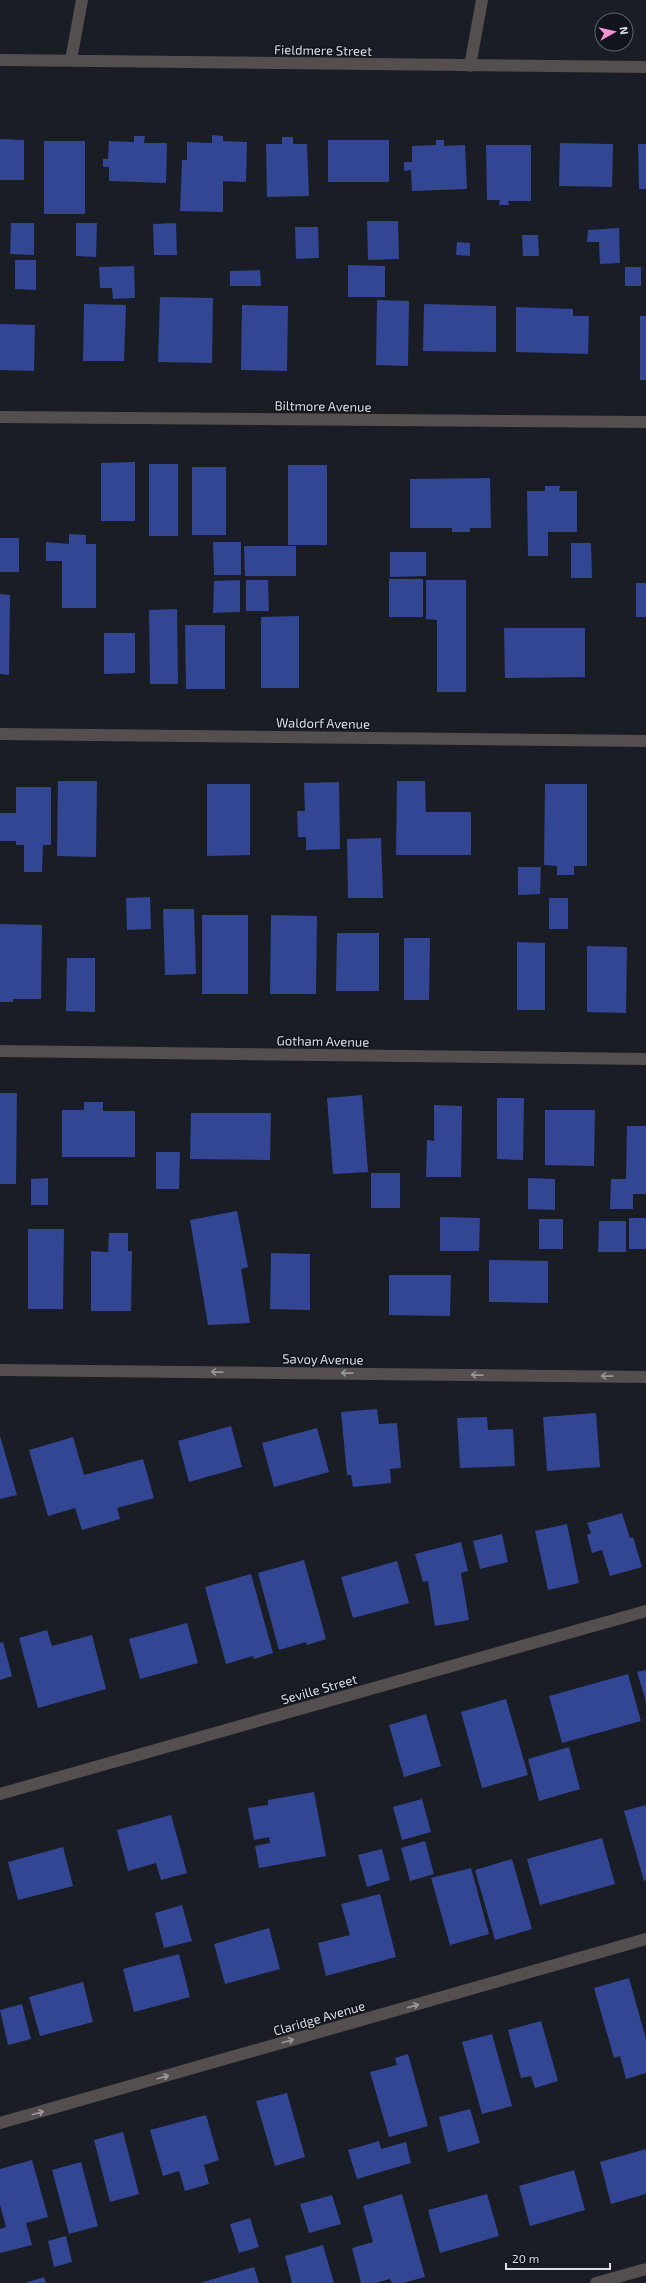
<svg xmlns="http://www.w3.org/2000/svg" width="646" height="2283" viewBox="0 0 646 2283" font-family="'Exo 2',sans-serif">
  <rect width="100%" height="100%" fill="#1a1d25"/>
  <path fill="#324693" d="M212,135l11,1v5l24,1 -1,40 -23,-1v31l-43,-1 2,-51h5v-18l25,1z
    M134,136h11l-1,7h23l-1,40 -57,-2v-14h-6v-8h5l1,-18 25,1z
    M282,137h11v7h14l2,52 -42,1 -1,-53h16z
    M0,139l24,1v40h-24z
    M328,140h61v42h-61z
    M436,140h8v6l21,-1 2,44 -55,2 -1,-21 -7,1v-9h8v-16l24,-1z
    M44,141h41v73h-41z
    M560,143l53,1 -1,43 -53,-1z
    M638,144h8v45h-7z
    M486,145h45v56h-23l1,4h-10l1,-5h-13z
    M367,221h31l1,38 -31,1z
    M11,223h23v32l-24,-1z
    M76,223h21l-1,34 -20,-1z
    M176,223l1,32h-23l-1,-31z
    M295,227h23l1,31 -23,1z
    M619,228l1,35 -20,1 -1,-22h-12l1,-12z
    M522,235h16l1,21h-16z
    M457,242l13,1v13l-14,-1z
    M15,260h21v30l-21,-1z
    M348,265l37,1v31h-37z
    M134,266l1,32 -22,1 -1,-11h-12l-1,-21z
    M625,267h16v19h-16z
    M260,270l1,16h-31v-15z
    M160,297l53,1 -1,65 -54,-1z
    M377,300l32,1 -1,65 -32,-1z
    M84,304l42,1 -2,56h-41z
    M424,304l72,2v46l-73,-1z
    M242,305l46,1 -1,65 -46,-1z
    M516,307l57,2v7h16l-1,38 -72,-2z
    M640,316h6v64h-6z
    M0,324l35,1 -1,46 -34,-1z
    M135,462v59h-34v-58z
    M149,464h29v72h-29z
    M288,465h39v80h-39z
    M192,467h34v68h-34z
    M490,478l1,50h-21v4h-18v-4h-42v-49z
    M545,486h15l-1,5h18v41h-29v24h-20l-1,-65h18z
    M69,534l17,1v9h10v64h-34v-47h-16v-19l23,2z
    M0,538h19v34h-19z
    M213,542h28v33h-27z
    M571,543h20l1,35h-21z
    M244,546h52v30h-51z
    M390,552h36v24l-36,1z
    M389,579h34v38h-34z
    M240,580v32l-27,1 1,-32z
    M246,580h22l1,31h-23z
    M426,580h40v112h-29v-72l-11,-1z
    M636,583h10v34h-10z
    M0,594l10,1 -1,80 -9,-1z
    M177,609l1,75h-28l-1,-74z
    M299,616v72h-38v-71z
    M185,625h40v64h-39z
    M504,628h81v49l-80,1z
    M104,633h31v40l-31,1z
    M58,781h39l-1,76 -39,-1z
    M397,781h28l1,31h45v43h-75z
    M339,782l1,67 -34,1v-13h-8l-1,-26h8l-1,-28z
    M207,784h43v71l-43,1z
    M545,784h42v82h-13v9h-17v-9l-13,-1z
    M16,787h35v58h-8l-1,27h-18v-27h-8v-4h-16v-28h16z
    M381,838l2,60h-35l-1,-59z
    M518,867h23l-1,27 -22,1z
    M150,897l1,32 -24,1 -1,-32z
    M549,898h19v31h-19z
    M163,909h31l2,65 -31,1z
    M202,915h46v79h-46z
    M271,915l46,1 -1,78h-46z
    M0,924l42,1 -1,74h-28v3h-13z
    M337,933h42v58h-43z
    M404,938h26l-1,62h-25z
    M517,942l28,1v67h-28z
    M587,946l40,1 -1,66 -39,-1z
    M67,958h28v54l-29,-1z
    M0,1093h17l-1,91h-16z
    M362,1095l6,77 -35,2 -6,-76z
    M497,1098h27l-1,62 -26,-1z
    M84,1102h19v9h32v46h-73v-47h22z
    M434,1105l28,1 -1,71h-35l1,-37 7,1z
    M545,1110h50l-1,56 -49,-1z
    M191,1113h80l-1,47 -80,-1z
    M627,1126h19v68h-13v15h-23l1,-30h15z
    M156,1152h24l-1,37h-23z
    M371,1173h29v35h-29z
    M48,1178v27h-17v-26z
    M528,1178l27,1v31l-27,-1z
    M237,1211l11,56 -7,2 9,54 -42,2 -18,-105z
    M440,1217l40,1 -1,33h-39z
    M629,1218h17v31h-17z
    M539,1219h24v30h-24z
    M599,1221h27v31h-28z
    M28,1229h36l-1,80h-35z
    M109,1233h19v18h4l-1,60h-40v-60l17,1z
    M271,1253l39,1v56l-40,-1z
    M489,1260l59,1v42l-59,-1z
    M389,1275h62l-1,41 -61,-1z
    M377,1409l2,15 18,-1 4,45 -11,1 1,14 -38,4 -2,-12h-4l-6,-63z
    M596,1413l4,54 -53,4 -4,-54z
    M487,1417l1,13 25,-1 2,37 -55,2 -3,-50z
    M231,1426l11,41 -53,15 -11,-41z
    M317,1428l12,44 -55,15 -12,-44z
    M0,1436l17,59 -17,4z
    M73,1437l11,38 59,-16 11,39 -37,10 3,11 -38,11 -7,-22 -27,8 -19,-66z
    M622,1513l8,25 3,-1 9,30 -32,9 -8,-26 -10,3 -5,-18 4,-2 -4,-10z
    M567,1524l12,59 -31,7 -13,-59z
    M502,1534l6,28 -28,7 -7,-28z
    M461,1542l7,29 -7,2 8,47 -34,6 -7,-45 -5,1 -8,-28z
    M304,1560l22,79 -19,6 -1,-3 -27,8 -21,-77z
    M397,1561l12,42 -56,15 -12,-41z
    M251,1574l22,79 -19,6 -1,-3 -27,8 -21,-77z
    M187,1623l11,40 -58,16 -11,-40z
    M47,1630l5,16 40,-11 14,54 -68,19 -19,-70z
    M3,1642l9,34 -12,4v-37z
    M646,1670v32l-9,-30z
    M628,1674l13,47 -79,22 -13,-47z
    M506,1699l22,76 -46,13 -21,-76z
    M426,1714l15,52 -37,11 -15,-52z
    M569,1747l11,42 -41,12 -11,-42z
    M314,1792l12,64 -67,12 -4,-22 15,-3 -1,-6 -15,3 -6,-32 20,-3v-5z
    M422,1799l9,33 -29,8 -9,-33z
    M646,1805v75l-2,1 -20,-70z
    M171,1815l16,58 -26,7 -5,-17 -28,8 -11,-41z
    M602,1838l13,46 -75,21 -13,-46z
    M425,1841l9,33 -24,7 -9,-33z
    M63,1847l10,39 -55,14 -10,-38z
    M382,1849l8,31 -23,7 -9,-32z
    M512,1859l20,70 -37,11 -20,-70z
    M471,1868l18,66 -39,11 -19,-67z
    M380,1894l16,63 -70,19 -8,-33 32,-8 -9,-31z
    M182,1905l10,36 -28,7 -9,-35z
    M269,1928l11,41 -55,15 -11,-40z
    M179,1954l11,43 -56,15 -11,-43z
    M629,1978l17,61v34l-20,6 -6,-23 -6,2 -20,-70z
    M83,1982l10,40 -53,14 -11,-39z
    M22,2004l9,35 -23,6 -8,-35z
    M541,2021l17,60 -23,7 -4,-12 -10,2 -13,-48z
    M492,2034l20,72 -30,8 -20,-72z
    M408,2054l20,72 -39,11 -19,-65 27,-7 -2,-7z
    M287,2093l18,64 -30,9 -19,-65z
    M470,2109l10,34 -32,9 -9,-35z
    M206,2115l13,45 -15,5 5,19 -24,7 -6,-20 -16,5 -13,-46z
    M123,2132l16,62 -29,8 -16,-62z
    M379,2141l2,8 25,-7 5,21 -54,16 -9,-29z
    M646,2149v45l-35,10 -11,-42z
    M32,2160l16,57 -22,6 6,22 -32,8v-24l6,-2 -6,-22v-36z
    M81,2162l17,64 -29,8 -17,-64z
    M574,2170l11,40 -55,16 -11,-40z
    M402,2194l23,83 -22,6h-11l-2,-4 -15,4h-14l-9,-35 21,-6 -10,-36z
    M487,2194l12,42 -59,17 -12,-43z
    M332,2195l9,29 -32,9 -9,-29z
    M250,2218l9,29 -20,6 -9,-29z
    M66,2236l6,26 -18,5 -6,-26z
    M323,2245l11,38h-42l-7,-27z
    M254,2267l5,16h-59z
    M44,2277l2,6h-21z"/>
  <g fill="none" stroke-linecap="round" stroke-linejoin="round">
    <path stroke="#544e4e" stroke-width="12" d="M0,60l646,7
      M71,60l11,-60
      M470,66l12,-66
      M0,417l646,5
      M0,734l646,7
      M0,1051l646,8
      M0,1370l646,7
      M0,1794l646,-183
      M0,2123l646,-184
      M596,2283l50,-14"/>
  </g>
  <defs><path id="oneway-shaft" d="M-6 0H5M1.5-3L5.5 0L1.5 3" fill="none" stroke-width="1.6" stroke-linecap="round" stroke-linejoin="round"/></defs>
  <g stroke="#98969a">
    <use href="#oneway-shaft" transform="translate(217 1372) rotate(-179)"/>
    <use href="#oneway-shaft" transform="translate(347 1373) rotate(-179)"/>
    <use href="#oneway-shaft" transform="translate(477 1375) rotate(-179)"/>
    <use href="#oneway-shaft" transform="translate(607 1376) rotate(-179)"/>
    <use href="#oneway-shaft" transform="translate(413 2006) rotate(-16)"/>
    <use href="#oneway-shaft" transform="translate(288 2041) rotate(-16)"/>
    <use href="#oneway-shaft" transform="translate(163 2077) rotate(-16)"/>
    <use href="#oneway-shaft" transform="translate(38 2113) rotate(-16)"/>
  </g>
  <g text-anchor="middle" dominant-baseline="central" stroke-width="3" stroke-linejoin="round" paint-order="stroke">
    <g font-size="13" fill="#dddfe5" stroke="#11141c">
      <text transform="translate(323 50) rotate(1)">Fieldmere Street</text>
      <text transform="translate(323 406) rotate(1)">Biltmore Avenue</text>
      <text transform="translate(323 723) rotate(1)">Waldorf Avenue</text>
      <text transform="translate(323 1041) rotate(1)">Gotham Avenue</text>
      <text transform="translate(323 1359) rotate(1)">Savoy Avenue</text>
      <text transform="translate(319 1689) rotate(-16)">Seville Street</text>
      <text transform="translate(319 2018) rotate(-16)">Claridge Avenue</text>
    </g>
  </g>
  <g transform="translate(614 32) rotate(82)"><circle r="19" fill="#11141c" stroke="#63656c"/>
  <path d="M0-3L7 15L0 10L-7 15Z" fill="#f391d5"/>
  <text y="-6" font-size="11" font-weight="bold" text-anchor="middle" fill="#dddfe5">N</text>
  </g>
  <path d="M506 2263v6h104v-6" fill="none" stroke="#dddfe5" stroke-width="2"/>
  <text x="512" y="2263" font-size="12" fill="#dddfe5" stroke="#11141c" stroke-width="3" paint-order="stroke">20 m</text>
</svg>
